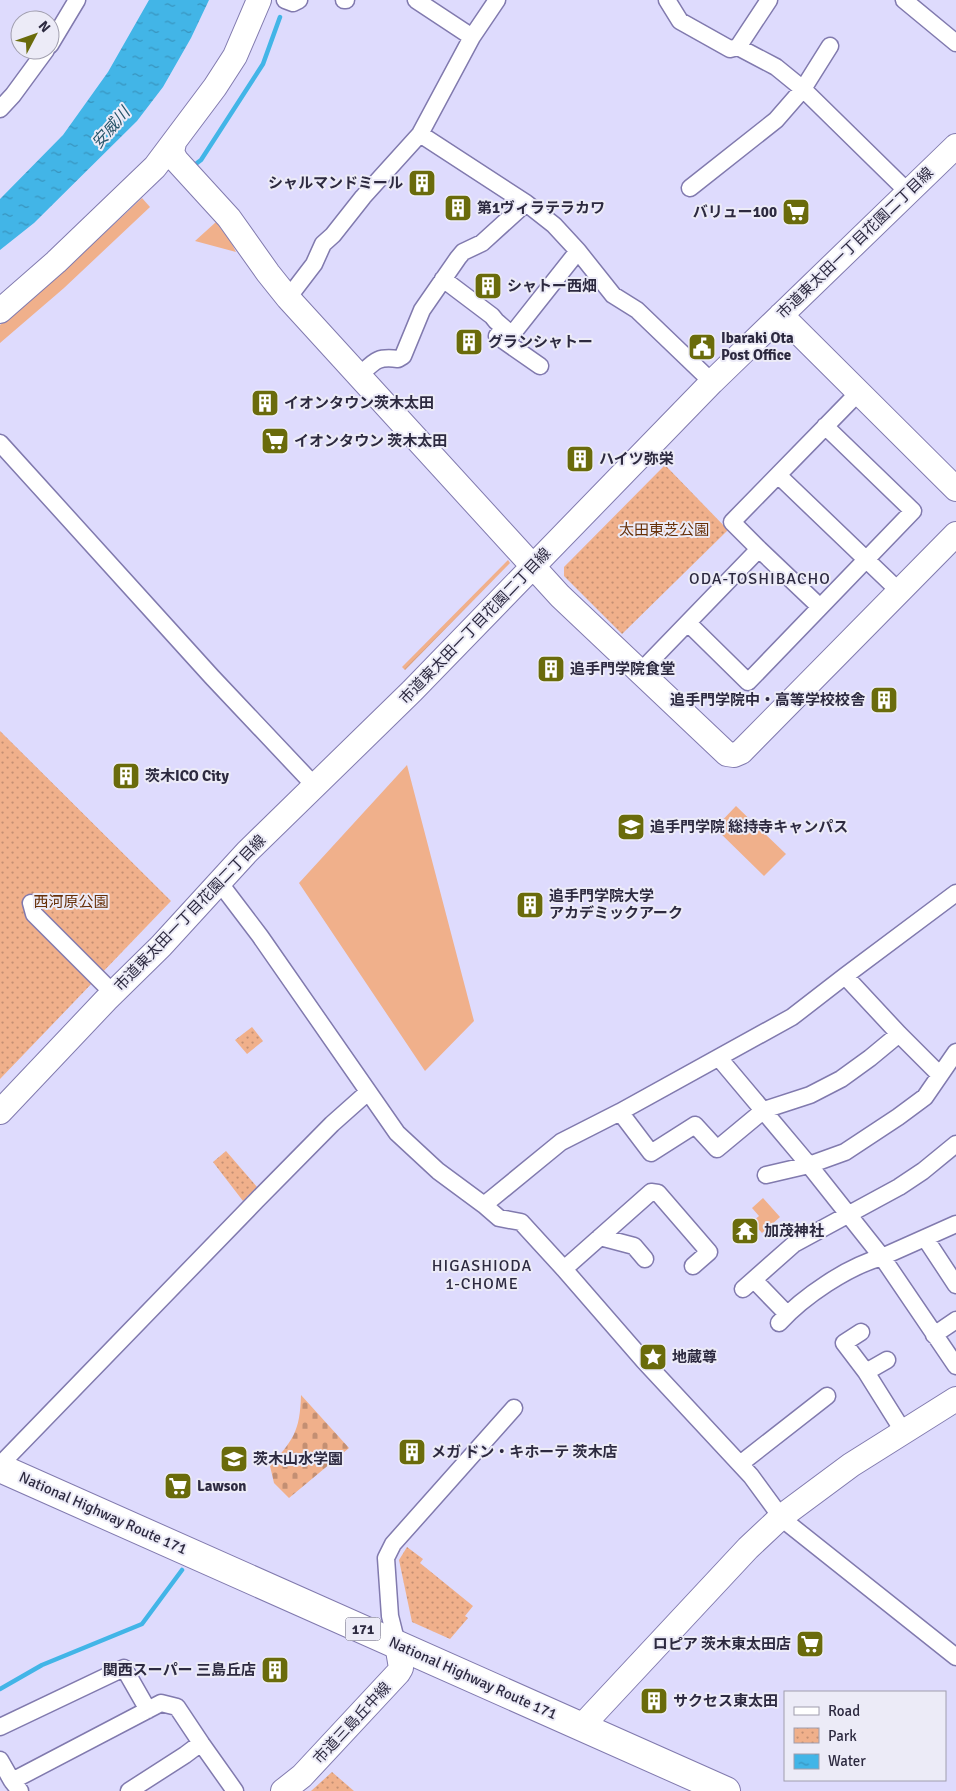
<svg xmlns="http://www.w3.org/2000/svg" width="956" height="1791" viewBox="0 0 956 1791" font-family="Signika,'Noto Sans JP',sans-serif">
  <defs>
    <pattern id="cemetery-stones" width="16" height="16" patternUnits="userSpaceOnUse" patternTransform="scale(1.25)"><rect width="16" height="16" fill="#f0b08b"/><path d="M2 7V4a2 2 0 0 1 4 0v3zM10 15v-3a2 2 0 0 1 4 0v3z" fill="#c38f73"/></pattern>
    <pattern id="park-dots" width="8" height="8" patternUnits="userSpaceOnUse" patternTransform="scale(1.25)"><rect width="8" height="8" fill="#f0b08b"/><path d="M2 2h.1M6 6h.1" fill="none" stroke="#c38f73" stroke-width="1.8" stroke-linecap="round"/></pattern>
    <pattern id="garden-furrows" width="10" height="10" patternUnits="userSpaceOnUse" patternTransform="scale(1.25)"><rect width="10" height="10" fill="#f0b08b"/><path d="M-1 1l2-2M0 10L10 0M9 11l2-2" fill="none" stroke="#c38f73"/></pattern>
    <pattern id="water-ripples" width="26" height="14" patternUnits="userSpaceOnUse" patternTransform="scale(1.25)"><rect width="26" height="14" fill="#42b5e7"/><path d="M2 4q2-2 4 0t4 0M15 11q2-2 4 0t4 0" fill="none" stroke="#3893bd"/></pattern>
  </defs>
  <rect width="100%" height="100%" fill="#dedbfd"/>
  <path fill="#f0b08b" d="M142,198l8,9 -86,81 -64,55v-18l97,-85z
    M216,222l15,20 5,10 -41,-11z
    M407,765l67,256 -49,50 -126,-188z
    M736,806l50,48 -22,22 -49,-48z
    M763,1198l17,19 -18,16 -10,-11 7,-6 -7,-8z"/>
  <path fill="url(#cemetery-stones)" d="M301,1395l48,53 -60,50 -15,-15 -4,-17c23,-26 30,-34 31,-71z"/>
  <path fill="url(#park-dots)" d="M665,465l63,65 -106,104 -58,-58v-9z
    M0,731l171,170 -171,178z
    M252,1027l11,14 -16,13 -12,-14z
    M226,1151l31,36 -14,14 -30,-39z
    M407,1547l16,12 -3,4 53,43 -8,10 3,2 -18,21 -38,-17 -13,-62z
    M332,1772l22,19h-43z"/>
  <path fill="url(#garden-furrows)" d="M508,560l2,3 -105,107 -3,-3z"/>
  <path fill="url(#water-ripples)" d="M149,0h60l-18,38 -28,49 -26,34 -103,102 -34,27v-51l63,-64 45,-63z"/>
  <g fill="none" stroke-linecap="round" stroke-linejoin="round">
    <path stroke="#42b5e7" stroke-width="4.5" d="M197,163l4,-3 62,-96 17,-47
      M0,1689l42,-24 100,-41 40,-54"/>
    <defs>
      <path id="street" d="M285,0l8,3 6,-3
        M344,0h2
        M416,0l56,37
        M497,0l-25,37 -52,97 106,69 28,22 24,26 35,44 24,15 75,72
        M667,0l13,21 50,28 8,-2
        M769,0l-31,47 38,20 27,22 105,103
        M904,0l52,43
        M50,45l27,-45
        M0,109l13,-14 33,-45
        M690,188l86,-68 27,-31 27,-43
        M443,279l49,37 4,5 16,14
        M288,298l26,-34 9,-20 10,-9 30,-38 57,-63
        M497,336l43,30
        M506,342l72,-91
        M359,376c15,-14 17,-20 39,-17l5,-3 19,-46 36,-52 5,-6 19,-9 44,-40
        M0,443l212,234 102,108
        M778,475l121,116
        M759,549l61,58
        M688,623l60,59 165,-171 -88,-85
        M640,672l119,-123 -27,-27 127,-130
        M219,882l41,54 137,197 41,38 46,34 77,-63 59,-30 172,-95 53,-41 111,-83
        M31,903l3,11 79,79
        M845,976l54,58 41,41
        M719,1058l90,107 73,92 74,109
        M620,1112l31,41 44,-28 22,24 47,-39 46,-15 31,-16 29,-21 29,-24
        M766,1175l43,-10 36,-13 53,-35 27,-20 31,-45
        M484,1205l15,13 22,4 43,47 80,92 107,115 30,41 9,8 166,132
        M600,1237l34,9 11,13
        M925,1238l31,47
        M564,1269l87,-77 7,1 51,59 -16,14
        M754,1280l33,34
        M743,1289l51,-45 105,-57 24,-16 33,-27
        M779,1323c25,-27 68,-56 103,-66l74,-33
        M861,1332l-17,11 22,29 37,59
        M934,1335l22,-15
        M866,1372l21,-12
        M740,1464l87,-68
        M0,1465l256,-264 76,-77 36,-32
        M397,1644l-7,-28 -4,-58 7,-14 121,-136
        M0,1727l124,-59 24,42
        M0,1760l12,21
        M20,1791l-8,-10 149,-78 16,4 24,36
        M129,1791l56,-36 16,-12 34,48"/>
      <path id="secondary" d="M174,143l-2,9 4,8 53,58 39,55 20,25 272,298 167,158 7,1 7,-3 215,-218
        M0,311l56,-49 99,-95 60,-80 20,-31 24,-56
        M781,315l175,174
        M0,1112l106,-112 55,-54 86,-94 165,-161 300,-309 244,-236
        M581,1727l167,-179 33,-31 70,-52 105,-66
        M283,1791l19,-15 96,-103 3,-5 -4,-24"/>
      <path id="highway" d="M0,1468l726,323"/>
    </defs>
    <use href="#street" stroke="#817aae" stroke-width="19"/>
    <use href="#secondary" stroke="#817aae" stroke-width="26"/>
    <use href="#highway" stroke="#817aae" stroke-width="30"/>
    <use href="#street" stroke="#fff" stroke-width="16"/>
    <use href="#secondary" stroke="#fff" stroke-width="24"/>
    <use href="#highway" stroke="#fff" stroke-width="28"/>
  </g>
  <defs>
    <symbol id="building-square" viewBox="-11 -11 22 22"><rect x="-9" y="-9" width="18" height="18" rx="4" fill="#6a6b0b" stroke="#ecebf7"/><path d="M-4-6H4V6H1V3H-1V6H-4ZM-2.5-4.3h1.7v1.8h-1.7ZM.8-4.3h1.7v1.8H.8ZM-2.5-1h1.7V.8h-1.7ZM.8-1h1.7V.8H.8Z" fill="#fff"/></symbol>
    <symbol id="supermarket-square" viewBox="-11 -11 22 22"><rect x="-9" y="-9" width="18" height="18" rx="4" fill="#6a6b0b" stroke="#ecebf7"/><path d="M-6-5.5h2.5l.6 2H6L4.5 2H-2.5L-4.4-4H-6ZM-1.5 3.2a1.3 1.3 0 1 0 .1 0ZM3 3.2a1.3 1.3 0 1 0 .1 0Z" fill="#fff"/></symbol>
    <symbol id="civic-square" viewBox="-11 -11 22 22"><rect x="-9" y="-9" width="18" height="18" rx="4" fill="#6a6b0b" stroke="#ecebf7"/><path d="M-.6-6.5H3V-4.5H.6V-3L4-1V1h2V6H-6V1h2V-1L-.6-3ZM-1.2 2.5V6h2.4V2.5Z" fill="#fff"/></symbol>
    <symbol id="university-square" viewBox="-11 -11 22 22"><rect x="-9" y="-9" width="18" height="18" rx="4" fill="#6a6b0b" stroke="#ecebf7"/><path d="M0-5L7-2L0 1L-7-2ZM-4 1L0 2.5L4 1V4Q0 6-4 4Z" fill="#fff"/></symbol>
    <symbol id="temple-square" viewBox="-11 -11 22 22"><rect x="-9" y="-9" width="18" height="18" rx="4" fill="#6a6b0b" stroke="#ecebf7"/><path d="M0-6L5-2H3V0L6.5 2.5H4V6H1.5V3h-3V6H-4V2.5H-6.5L-3 0V-2H-5Z" fill="#fff"/></symbol>
    <symbol id="sight-square" viewBox="-11 -11 22 22"><rect x="-9" y="-9" width="18" height="18" rx="4" fill="#6a6b0b" stroke="#ecebf7"/><path d="M0-6L1.8-2.2L6-1.7L2.9 1.2L3.7 5.4L0 3.3L-3.7 5.4L-2.9 1.2L-6-1.7L-1.8-2.2Z" fill="#fff"/></symbol>
    <symbol id="school-square" viewBox="-11 -11 22 22"><rect x="-9" y="-9" width="18" height="18" rx="4" fill="#6a6b0b" stroke="#ecebf7"/><path d="M0-5L7-2L0 1L-7-2ZM-4 1L0 2.5L4 1V4Q0 6-4 4Z" fill="#fff"/></symbol>
  </defs>
  <g fill-rule="evenodd">
    <use href="#building-square" x="406" y="167" width="32" height="32"/>
    <use href="#building-square" x="442" y="192" width="32" height="32"/>
    <use href="#supermarket-square" x="780" y="196" width="32" height="32"/>
    <use href="#building-square" x="472" y="270" width="32" height="32"/>
    <use href="#building-square" x="453" y="326" width="32" height="32"/>
    <use href="#civic-square" x="686" y="331" width="32" height="32"/>
    <use href="#building-square" x="249" y="387" width="32" height="32"/>
    <use href="#supermarket-square" x="259" y="425" width="32" height="32"/>
    <use href="#building-square" x="564" y="443" width="32" height="32"/>
    <use href="#building-square" x="535" y="653" width="32" height="32"/>
    <use href="#building-square" x="868" y="684" width="32" height="32"/>
    <use href="#building-square" x="110" y="760" width="32" height="32"/>
    <use href="#university-square" x="615" y="811" width="32" height="32"/>
    <use href="#building-square" x="514" y="889" width="32" height="32"/>
    <use href="#temple-square" x="729" y="1215" width="32" height="32"/>
    <use href="#sight-square" x="637" y="1341" width="32" height="32"/>
    <use href="#building-square" x="396" y="1436" width="32" height="32"/>
    <use href="#school-square" x="218" y="1443" width="32" height="32"/>
    <use href="#supermarket-square" x="162" y="1470" width="32" height="32"/>
    <use href="#supermarket-square" x="794" y="1628" width="32" height="32"/>
    <use href="#building-square" x="259" y="1654" width="32" height="32"/>
    <use href="#building-square" x="638" y="1685" width="32" height="32"/>
  </g>
  <g text-anchor="middle" dominant-baseline="central" stroke-width="4" stroke-linejoin="round" paint-order="stroke">
    <rect fill="#ecebf7" stroke="#666477" stroke-width="1" x="345.5" y="1617.5" width="35" height="23" rx="4"/>
    <g font-size="14" font-weight="bold" fill="#2d2a40">
      <text x="363" y="1629">171</text>
    </g>
    <g font-size="15" font-weight="bold" fill="#2d2a40" stroke="#ecebf7" text-anchor="start">
      <text x="403" y="183" text-anchor="end">シャルマンドミール</text>
      <text x="477" y="208">第1ヴィラテラカワ</text>
      <text x="777" y="212" text-anchor="end">バリュー100</text>
      <text x="507" y="286">シャトー西畑</text>
      <text x="721" y="338">Ibaraki Ota<tspan x="721" dy="17">Post Office</tspan></text>
      <text x="488" y="342">グランシャトー</text>
      <text x="284" y="403">イオンタウン茨木太田</text>
      <text x="294" y="441">イオンタウン 茨木太田</text>
      <text x="599" y="459">ハイツ弥栄</text>
      <text x="570" y="669">追手門学院食堂</text>
      <text x="865" y="700" text-anchor="end">追手門学院中・高等学校校舎</text>
      <text x="145" y="776">茨木ICO City</text>
      <text x="650" y="827">追手門学院 総持寺キャンパス</text>
      <text x="549" y="896">追手門学院大学<tspan x="549" dy="17">アカデミックアーク</tspan></text>
      <text x="764" y="1231">加茂神社</text>
      <text x="672" y="1357">地蔵尊</text>
      <text x="431" y="1452">メガ ドン・キホーテ 茨木店</text>
      <text x="253" y="1459">茨木山水学園</text>
      <text x="197" y="1486">Lawson</text>
      <text x="791" y="1644" text-anchor="end">ロピア 茨木東太田店</text>
      <text x="256" y="1670" text-anchor="end">関西スーパー 三島丘店</text>
      <text x="673" y="1701">サクセス東太田</text>
    </g>
    <g font-size="15" fill="#2d2a40" stroke="#ecebf7">
      <text transform="translate(855 243) rotate(-44)">市道東太田一丁目花園二丁目線</text>
      <text transform="translate(475 626) rotate(-46)">市道東太田一丁目花園二丁目線</text>
      <text transform="translate(190 913) rotate(-46)">市道東太田一丁目花園二丁目線</text>
      <text transform="translate(103 1513) rotate(24)">National Highway Route 171</text>
      <text transform="translate(473 1678) rotate(24)">National Highway Route 171</text>
      <text transform="translate(352 1723) rotate(-47)">市道三島丘中線</text>
    </g>
    <g font-size="15" fill="#673008" stroke="#ecebf7">
      <text x="664" y="530">太田東芝公園</text>
      <text x="71" y="902">西河原公園</text>
    </g>
    <g font-size="16" font-style="italic" fill="#27556a" stroke="#ecebf7">
      <text transform="translate(111 128) rotate(-49)">安威川</text>
    </g>
    <g font-size="16" letter-spacing="1" fill="#2d2a40" stroke="#ecebf7">
      <text x="760" y="579">ODA-TOSHIBACHO</text>
      <text x="482" y="1266">HIGASHIODA<tspan x="482" dy="18">1-CHOME</tspan></text>
    </g>
  </g>
  <rect x="784" y="1691" width="162" height="90" fill="#ecebf7" stroke="#a09eae"/>
  <rect x="794" y="1707" width="25" height="8" fill="#ffffff" stroke="#a09eae"/>
  <text x="828" y="1716" font-size="15" fill="#2d2a40">Road</text>
  <rect x="794" y="1728" width="25" height="15" fill="url(#park-dots)" stroke="#a09eae"/>
  <text x="828" y="1741" font-size="15" fill="#2d2a40">Park</text>
  <rect x="794" y="1754" width="25" height="15" fill="url(#water-ripples)" stroke="#a09eae"/>
  <text x="828" y="1766" font-size="15" fill="#2d2a40">Water</text>
  <g transform="translate(35 35) rotate(49)"><circle r="24" fill="#ecebf7" stroke="#a09eae"/>
  <path d="M0-4L9 19L0 12L-9 19Z" fill="#6a6b0b"/>
  <text y="-8" font-size="14" font-weight="bold" text-anchor="middle" fill="#2d2a40">N</text>
  </g>
</svg>
